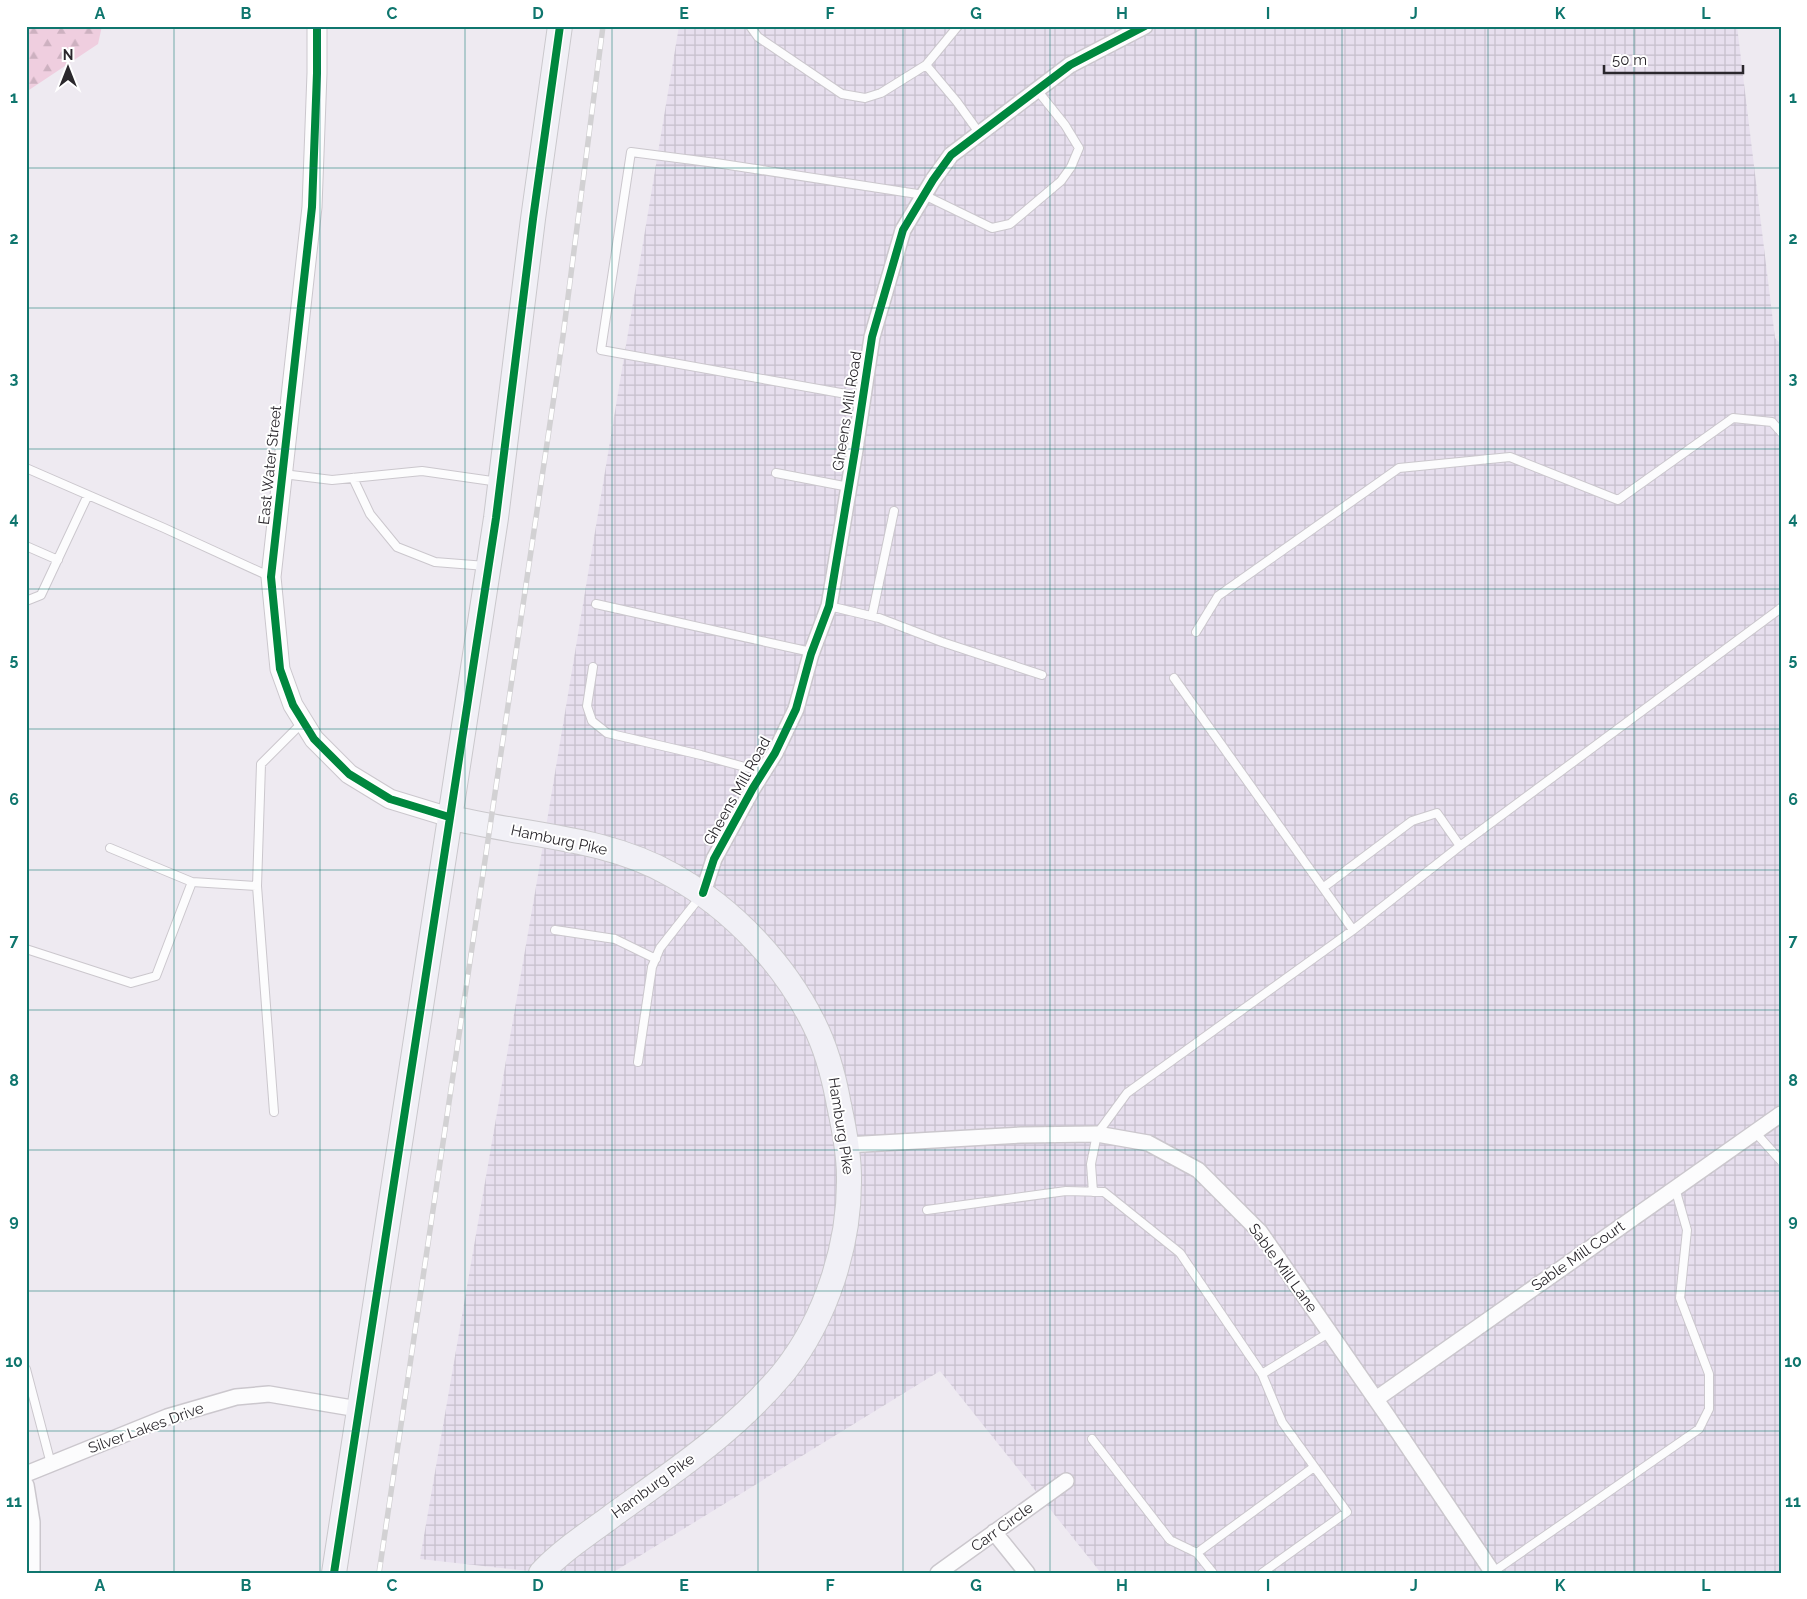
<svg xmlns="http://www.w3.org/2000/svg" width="1807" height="1599" viewBox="0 0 1807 1599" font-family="Raleway,sans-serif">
  <defs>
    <pattern id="industrial-grid" width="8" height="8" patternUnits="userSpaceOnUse" patternTransform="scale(1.25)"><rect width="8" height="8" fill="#e7dfee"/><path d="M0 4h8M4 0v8" fill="none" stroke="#c6bfcc"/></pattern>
    <pattern id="forest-firs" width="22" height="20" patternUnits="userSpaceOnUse" patternTransform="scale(1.25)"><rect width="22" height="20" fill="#efcedf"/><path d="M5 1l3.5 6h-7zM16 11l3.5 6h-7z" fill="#cdb1c0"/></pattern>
  </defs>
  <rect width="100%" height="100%" fill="#eeeaf1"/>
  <path fill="url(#industrial-grid)" d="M679,26h1058l38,312 6,6v1229h-680l-161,-202 -328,202h-65l-127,-14 118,-684z"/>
  <path fill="url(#forest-firs)" d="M26,26h76l-4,18 -72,48z"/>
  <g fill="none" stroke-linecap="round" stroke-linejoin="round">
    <defs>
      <path id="service" d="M750,26l8,11 84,57 23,4 16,-5 45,-28 32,-39
        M926,65l31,37 23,32
        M863,397l-262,-47 30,-198 85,11 208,32 68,33 18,-4 51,-43 10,-14 8,-19 -14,-23 -28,-35
        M26,468l138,60 107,49
        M776,473l73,14
        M283,474l49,6 90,-9 77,11
        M353,478l17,36 27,33 38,15 51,4
        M26,546l32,14
        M26,601l15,-6 47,-100
        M596,604l215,48
        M829,606l50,12 63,24 100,33
        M872,616l22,-105
        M1196,632l22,-36 181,-128 111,-11 108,43 115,-82 39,4 9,10
        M593,667l-6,39 5,15 15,12 94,22 62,17
        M1174,678l179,252
        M1460,846l321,-238
        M110,848l82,34
        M257,886l17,226
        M555,930l60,9 41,20
        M26,949l105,34 25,-7 36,-94 65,4 4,-122 43,-43
        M638,1062l14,-95 8,-19 40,-51
        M1755,1132l26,29
        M1093,1192l-2,-28 6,-30 30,-41 226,-163 107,-84 -23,-33 -25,8 -88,66
        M927,1210l139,-19 38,1 76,61 82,121 20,48 65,90 -85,61
        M26,1369l25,95
        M1262,1374l68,-42
        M1092,1439l78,101 27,13 16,20
        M1197,1553l117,-86
        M1493,1572l206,-143 10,-20v-35l-29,-76 7,-68 -12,-42"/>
      <path id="minor" d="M703,893l11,-34 39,-71 22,-35 21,-44 15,-55 18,-48 26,-156 17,-113 31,-107 30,-50 18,-25 119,-90 75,-39
        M846,1145l175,-10 76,-1 51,9 50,27 62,62 126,182 107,159
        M1376,1399l405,-285
        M26,1474l141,-57 69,-20 33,-3 89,15
        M26,1485l6,37v51
        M994,1532l33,41
        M938,1573l128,-92"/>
      <path id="tertiary" d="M317,26v47l-5,134 -41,370 9,92 13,36 21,34 35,35 41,25 59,18"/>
      <path id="primary" d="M449,817c74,19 155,19 223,58 60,33 112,88 142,149 13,26 20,53 25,81 5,23 10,48 10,72 1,68 -23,142 -65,195 -48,58 -108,98 -168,141 -25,19 -54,37 -75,60
        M334,1573l162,-1055 37,-299 27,-193"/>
    </defs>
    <use href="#service" stroke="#cbc7cd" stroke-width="10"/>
    <use href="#minor" stroke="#cbc7cd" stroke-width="18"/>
    <use href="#tertiary" stroke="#cbc7cd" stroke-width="21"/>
    <use href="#primary" stroke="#cac8cc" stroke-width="26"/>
    <use href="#service" stroke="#fcfcfd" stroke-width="8"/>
    <use href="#minor" stroke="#fcfcfd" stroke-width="15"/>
    <use href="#tertiary" stroke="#fcfcfd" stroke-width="19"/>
    <use href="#primary" stroke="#f1f0f6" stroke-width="24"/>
    <defs>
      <path id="rail" d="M379,1573l184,-1237 40,-310"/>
    </defs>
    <use href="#rail" stroke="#d2d1d3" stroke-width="5.5"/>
    <use href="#rail" stroke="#fff" stroke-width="4" stroke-dasharray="11" stroke-linecap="butt"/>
    <defs>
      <path id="cycleway" d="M317,26v47l-5,134 -41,370 9,92 13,36 21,34 35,35 41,25 59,18
        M703,893l11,-34 39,-71 22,-35 21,-44 15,-55 18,-48 26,-156 17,-113 31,-107 30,-50 18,-25 119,-90 75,-39
        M334,1573l162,-1055 37,-299 27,-193"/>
    </defs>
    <use href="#cycleway" stroke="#fff" stroke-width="11"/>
    <use href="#cycleway" stroke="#00873e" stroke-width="8"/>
  </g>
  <path fill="none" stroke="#0f766e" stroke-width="1" stroke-opacity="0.55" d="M174,26v1547M320,26v1547M465,26v1547M612,26v1547M758,26v1547M903,26v1547M1050,26v1547M1196,26v1547M1342,26v1547M1488,26v1547M1634,26v1547M26,168h1755M26,308h1755M26,449h1755M26,589h1755M26,729h1755M26,870h1755M26,1010h1755M26,1150h1755M26,1291h1755M26,1431h1755"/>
  <g text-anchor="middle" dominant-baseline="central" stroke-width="4" stroke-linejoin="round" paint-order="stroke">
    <g font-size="15" fill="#2a272c" stroke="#fff">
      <text transform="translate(847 411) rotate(-81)">Gheens Mill Road</text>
      <text transform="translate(270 465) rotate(-84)">East Water Street</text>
      <text transform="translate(737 791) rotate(-61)">Gheens Mill Road</text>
      <text transform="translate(559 840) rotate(12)">Hamburg Pike</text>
      <text transform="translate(841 1126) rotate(81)">Hamburg Pike</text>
      <text transform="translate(1578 1256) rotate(-35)">Sable Mill Court</text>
      <text transform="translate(1283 1268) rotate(54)">Sable Mill Lane</text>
      <text transform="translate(146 1428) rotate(-20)">Silver Lakes Drive</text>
      <text transform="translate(653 1486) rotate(-36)">Hamburg Pike</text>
      <text transform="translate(1002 1527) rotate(-36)">Carr Circle</text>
    </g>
  </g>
  <rect width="1807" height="1599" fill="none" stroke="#ffffff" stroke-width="55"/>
  <g transform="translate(68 68)" stroke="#ffffff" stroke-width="4" paint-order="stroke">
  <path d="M0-4L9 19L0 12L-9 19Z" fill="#2a272c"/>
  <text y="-8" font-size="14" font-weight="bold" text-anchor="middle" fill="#2a272c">N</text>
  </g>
  <path d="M1604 65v8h139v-8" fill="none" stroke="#2a272c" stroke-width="2.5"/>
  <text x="1612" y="65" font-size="15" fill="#2a272c" stroke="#ffffff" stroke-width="4" paint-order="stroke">50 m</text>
  <rect x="28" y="28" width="1752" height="1544" fill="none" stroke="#0f766e" stroke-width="2"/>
  <g font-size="16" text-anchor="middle" font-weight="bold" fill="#0f766e">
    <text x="100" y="19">A</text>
    <text x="246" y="19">B</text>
    <text x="392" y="19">C</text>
    <text x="538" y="19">D</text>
    <text x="684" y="19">E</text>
    <text x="830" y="19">F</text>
    <text x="976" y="19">G</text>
    <text x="1122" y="19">H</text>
    <text x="1268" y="19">I</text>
    <text x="1414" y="19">J</text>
    <text x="1560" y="19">K</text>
    <text x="1706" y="19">L</text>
    <text x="14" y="103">1</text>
    <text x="1793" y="103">1</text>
    <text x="14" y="244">2</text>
    <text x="1793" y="244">2</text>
    <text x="14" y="384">3</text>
    <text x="1793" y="384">3</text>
    <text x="14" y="524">4</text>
    <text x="1793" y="524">4</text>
    <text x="14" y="665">5</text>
    <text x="1793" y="665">5</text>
    <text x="14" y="805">6</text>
    <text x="1793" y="805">6</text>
    <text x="14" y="946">7</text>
    <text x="1793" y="946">7</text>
    <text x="14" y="1086">8</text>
    <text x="1793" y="1086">8</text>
    <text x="14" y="1226">9</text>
    <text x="1793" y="1226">9</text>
    <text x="14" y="1367">10</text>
    <text x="1793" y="1367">10</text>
    <text x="14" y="1507">11</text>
    <text x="1793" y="1507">11</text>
    <text x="100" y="1591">A</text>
    <text x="246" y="1591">B</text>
    <text x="392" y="1591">C</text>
    <text x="538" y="1591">D</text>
    <text x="684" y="1591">E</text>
    <text x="830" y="1591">F</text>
    <text x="976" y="1591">G</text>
    <text x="1122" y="1591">H</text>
    <text x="1268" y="1591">I</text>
    <text x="1414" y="1591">J</text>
    <text x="1560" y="1591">K</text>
    <text x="1706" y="1591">L</text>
  </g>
</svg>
